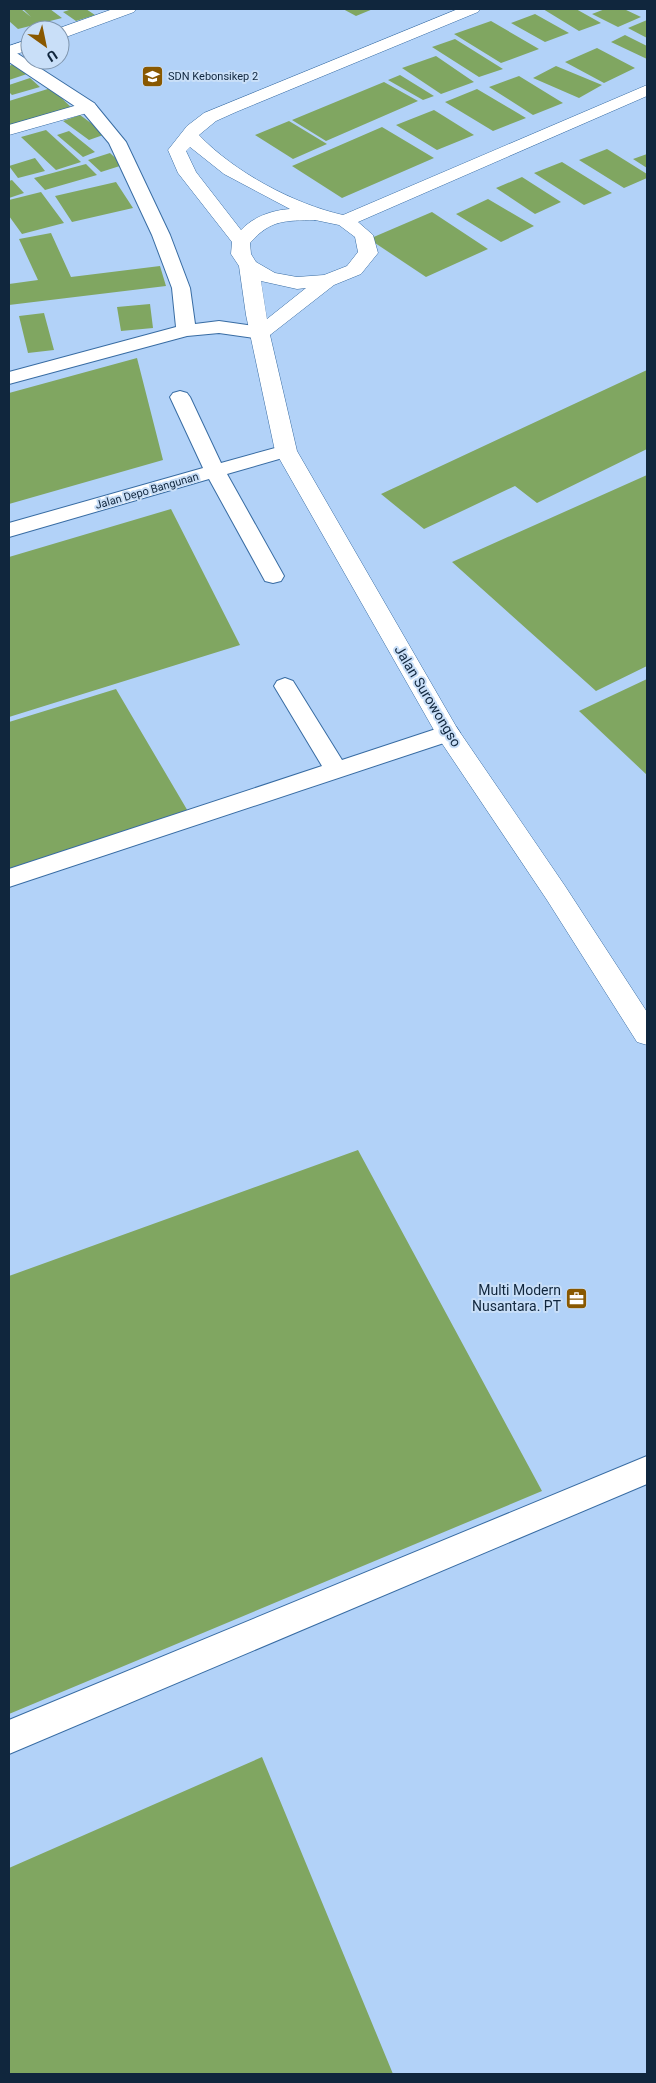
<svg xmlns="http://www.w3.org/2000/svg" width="656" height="2083" viewBox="0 0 656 2083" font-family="Roboto,sans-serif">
  <rect width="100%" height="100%" fill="#b2d2f8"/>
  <path fill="#80a661" d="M9,9h12l10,8 -8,-8h27l12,9 -44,11 -9,-8z
    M72,9h14l9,6 -19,6 -13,-9z
    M343,9h30l-17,7z
    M543,9h33l25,14 -22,8z
    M605,9h19l17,8 -23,10 -26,-13z
    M535,14l34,19 -24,9 -34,-19z
    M647,20v18l-19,-10z
    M491,21l48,28 -38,14 -47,-29z
    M625,35l22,11v13l-36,-17z
    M455,39l48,30 -24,8 -47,-30z
    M597,48l38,20 -31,15 -39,-21z
    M436,56l38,26 -33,12 -39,-26z
    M14,64l13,10 -18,6v-14z
    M556,66l46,19 -23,13 -46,-20z
    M400,75l34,21 -11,4 -35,-20z
    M519,76l44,27 -30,12 -44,-28z
    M30,78l10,9 -28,8 -3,-3v-7z
    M384,82l34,19 -92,40 -34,-21z
    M51,88l23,22 -65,19v-28z
    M477,89l49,29 -33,13 -48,-29z
    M434,110l40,25 -37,15 -41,-25z
    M80,115l26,19 -17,6 -26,-19z
    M289,121l38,23 -34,15 -38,-24z
    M382,127l52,31 -92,40 -50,-32z
    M46,130l35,32 -25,8 -35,-33z
    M69,131l26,21 -12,5 -26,-22z
    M607,149l40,25v4l-23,10 -45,-28z
    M110,153l13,12 -22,7 -13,-12z
    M647,154v14l-14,-9z
    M35,158l10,13 -27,7 -9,-12z
    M562,162l50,31 -28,12 -50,-32z
    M86,164l11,11 -52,15 -11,-12z
    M522,177l39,25 -26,12 -39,-26z
    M12,180l12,13 -15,5v-17z
    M116,182l17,26 -61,14 -17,-26z
    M41,192l23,31 -42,11 -13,-18v-16z
    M488,199l46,27 -33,16 -45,-28z
    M432,212l56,37 -62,28 -57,-38z
    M51,233l20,44 89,-11 6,20 -157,19v-21l29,-4 -19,-41z
    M150,304l3,24 -32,3 -4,-24z
    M44,313l10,37 -26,3 -9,-37z
    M137,358l26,102 -154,44v-111z
    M647,370v79l-110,54 -22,-17 -91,43 -43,-35z
    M647,475v191l-51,25 -144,-129z
    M171,509l69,136 -231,72v-160z
    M647,679v96l-68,-64z
    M116,689l73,124 -180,60v-151z
    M358,1150l184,341 -533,223v-438z
    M262,1757l131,317h-384v-206z"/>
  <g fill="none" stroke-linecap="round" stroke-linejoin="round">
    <defs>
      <path id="lane" d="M9,50l6,2 79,51 32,39 44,93 20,53 5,36 24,-3 42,6 7,2 2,4 -2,4 -7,2 -42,-6 -32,3 -178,48v-12l167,-45 -4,-39 -20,-53 -43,-92 -27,-32 -73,-49z
        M180,391l7,2 3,4 31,66 65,-18 7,2 3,4 -3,4 -66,19 57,102 -3,5 -8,2 -8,-2 -56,-102 -200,58v-14l194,-55 -33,-71 3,-4z
        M285,678l8,3 49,79 106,-35 8,2 4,6 -4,6 -447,148v-18l313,-103 -48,-80 3,-5z
        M647,1456v28l-638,270v-34z"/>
      <path id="street" d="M113,9h23l-2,3 -68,25 -6,1v-8h-6z
        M458,9h22l-2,3 -242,100 -20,9 -17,14c35,37 95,69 144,80l304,-130v11l-289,126 15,13 5,18 -17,21 -27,11 -64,50 27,116 160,277 108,158 82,126v33l-10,-3 -90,-142 -108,-161 -164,-288 -29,-136 -7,-49 -8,-12 1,-12 -54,-69 -10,-23 19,-24 17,-13zM190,147l34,27 66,35c-18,1 -37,8 -49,21l-45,-58 -10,-21zM315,220l24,5 16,12 3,15 -11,14 -23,9 -27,2 -22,-4 -19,-11 -5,-8 -1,-11c21,-24 35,-22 65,-23zM261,281l36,8 9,-1 -39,31z
        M30,39v11l-21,6v-10z
        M88,102l6,1 3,4 -3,4 -85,24v-10z"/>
    </defs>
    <use href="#lane" stroke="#386ca3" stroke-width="2"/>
    <use href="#street" stroke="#386ca3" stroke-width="1"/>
    <use href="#lane" fill="#fff" fill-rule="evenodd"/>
    <use href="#street" fill="#fff" fill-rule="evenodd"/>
  </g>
  <defs>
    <symbol id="school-square" viewBox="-11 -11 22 22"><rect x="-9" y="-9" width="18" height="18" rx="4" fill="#895800" stroke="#c9dff8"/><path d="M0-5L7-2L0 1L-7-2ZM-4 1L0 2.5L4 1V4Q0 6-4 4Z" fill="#fff"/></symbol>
    <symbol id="office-square" viewBox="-11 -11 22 22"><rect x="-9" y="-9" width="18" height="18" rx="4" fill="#895800" stroke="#c9dff8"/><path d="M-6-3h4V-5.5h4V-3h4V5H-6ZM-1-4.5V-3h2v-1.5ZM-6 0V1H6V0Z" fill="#fff"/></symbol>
  </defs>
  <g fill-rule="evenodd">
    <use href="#school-square" x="140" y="64" width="25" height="25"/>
    <use href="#office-square" x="564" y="1286" width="25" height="25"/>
  </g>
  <g text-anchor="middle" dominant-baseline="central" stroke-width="4" stroke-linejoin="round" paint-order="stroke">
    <g font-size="11" fill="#10263d" stroke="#c9dff8" text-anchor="start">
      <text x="168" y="76">SDN Kebonsikep 2</text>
    </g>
    <g font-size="11" fill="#10263d" stroke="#c9dff8">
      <text transform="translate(147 491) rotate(-16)">Jalan Depo Bangunan</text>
    </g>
    <g font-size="14" fill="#10263d" stroke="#c9dff8">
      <text transform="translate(428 696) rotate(59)">Jalan Surowongso</text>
    </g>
    <g font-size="14" fill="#10263d" stroke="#c9dff8" text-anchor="end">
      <text x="561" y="1290">Multi Modern<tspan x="561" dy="16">Nusantara. PT</tspan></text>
    </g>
  </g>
  <rect width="656" height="2083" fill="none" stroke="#10263d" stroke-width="20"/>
  <g transform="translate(45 45) rotate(147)"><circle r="24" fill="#c9dff8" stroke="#7f95ad"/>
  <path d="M0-4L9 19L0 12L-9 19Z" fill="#895800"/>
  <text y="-8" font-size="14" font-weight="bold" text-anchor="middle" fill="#10263d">U</text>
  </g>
</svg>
